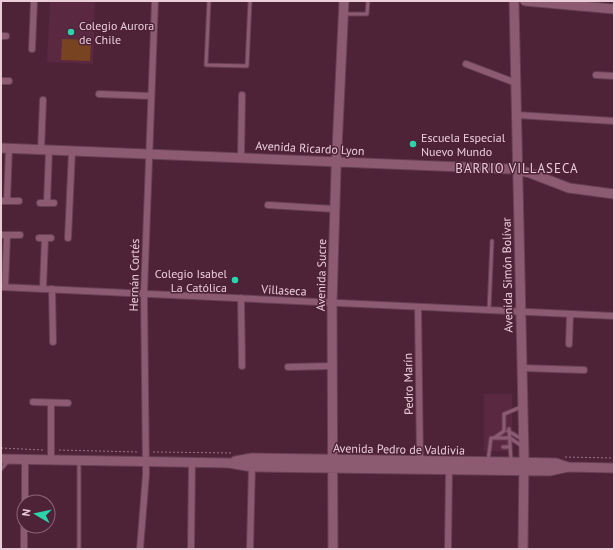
<svg xmlns="http://www.w3.org/2000/svg" width="615" height="550" viewBox="0 0 615 550" font-family="'PT Sans',sans-serif">
  <rect width="100%" height="100%" fill="#4e2237"/>
  <path fill="#5b2841" d="M50,1h45l-2,63 -46,-2z
    M484,394h28v57h-28z"/>
  <path fill="#784320" d="M62,39l29,1 -1,21 -29,-1z"/>
  <g fill="none" stroke-linecap="round" stroke-linejoin="round">
    <defs>
      <path id="lane" d="M209,1l-3,64 41,1 3,-65
        M344,14h23l1,-13
        M489,310l3,-69
        M509,429l2,31
        M508,431l14,8
        M494,438l10,-7v-17l17,-7
        M503,447h7
        M79,461v88
        M488,461l3,-23h19l12,8
        M1,469l7,-8"/>
      <path id="street" d="M1,36h5
        M32,49l2,-48
        M466,64l50,19
        M596,75l18,1
        M1,81h8
        M99,94l52,2
        M517,115l97,6
        M41,150l2,-50
        M241,157l1,-62
        M1,201h18
        M7,201l2,-53
        M40,203h14
        M47,203l2,-53
        M268,205l66,4
        M1,235h19
        M39,238h12
        M68,238l4,-87
        M1,287l613,29
        M5,287l2,-52
        M43,288l2,-50
        M52,289l1,53
        M241,298l1,68
        M418,307l2,154
        M569,344l1,-30
        M288,367l45,-1
        M521,368l63,2
        M33,402l35,1
        M51,403v57
        M25,502v-42
        M24,549v-23
        M140,549l6,-75 -2,-181 11,-292
        M191,549l1,-87
        M250,549l2,-84
        M448,549l1,-79"/>
      <path id="secondary" d="M514,1l10,455 -1,93
        M525,1l89,8
        M1,148l511,21 18,4 39,15 45,6
        M1,459l228,4 23,4 298,4 18,-4 46,1
        M235,461l17,-3 262,4 42,1 12,4
        M333,549l-1,-245 4,-134 8,-169"/>
    </defs>
    <use href="#lane" stroke="#663f53" stroke-width="5"/>
    <use href="#street" stroke="#663f53" stroke-width="8"/>
    <use href="#secondary" stroke="#663f53" stroke-width="11"/>
    <path stroke="#997485" stroke-width="1" stroke-dasharray="2 2" stroke-linecap="butt" d="M1,448l42,2
      M59,450l80,2
      M153,452l80,1
      M565,457l49,1"/>
    <use href="#lane" stroke="#8c5b71" stroke-width="3"/>
    <use href="#street" stroke="#8c5b71" stroke-width="6"/>
    <use href="#secondary" stroke="#8c5b71" stroke-width="9"/>
  </g>
  <g fill="#2ad5ac" stroke="#4e2237" stroke-width="1.5">
    <circle cx="71" cy="32" r="4"/>
    <circle cx="413" cy="144" r="4"/>
    <circle cx="235" cy="280" r="4"/>
  </g>
  <g text-anchor="middle" dominant-baseline="central" stroke-width="3" stroke-linejoin="round" paint-order="stroke">
    <g font-size="12" fill="#ebcdd9" stroke="#4e2237" text-anchor="start">
      <text x="79" y="25">Colegio Aurora<tspan x="79" dy="14">de Chile</tspan></text>
      <text x="421" y="137">Escuela Especial<tspan x="421" dy="14">Nuevo Mundo</tspan></text>
      <text x="227" y="273" text-anchor="end">Colegio Isabel<tspan x="227" dy="14">La Católica</tspan></text>
    </g>
    <g font-size="12" fill="#ebcdd9" stroke="#4e2237">
      <text transform="translate(310 148) rotate(3)">Avenida Ricardo Lyon</text>
      <text transform="translate(134 275) rotate(-89)">Hernán Cortés</text>
      <text transform="translate(321 275) rotate(-89)">Avenida Sucre</text>
      <text transform="translate(507 275) rotate(-91)">Avenida Simón Bolívar</text>
      <text transform="translate(284 290) rotate(3)">Villaseca</text>
      <text transform="translate(408 384) rotate(-91)">Pedro Marín</text>
      <text transform="translate(399 449) rotate(1)">Avenida Pedro de Valdivia</text>
    </g>
    <g font-size="13" letter-spacing="1" fill="#ebcdd9" stroke="#4e2237">
      <text x="517" y="168">BARRIO VILLASECA</text>
    </g>
  </g>
  <rect width="615" height="550" fill="none" stroke="#ebcdd9" stroke-width="4"/>
  <g transform="translate(36 514) rotate(279)"><circle r="19" fill="#4e2237" stroke="#8d6678"/>
  <path d="M0-3L7 15L0 10L-7 15Z" fill="#2ad5ac"/>
  <text y="-6" font-size="11" font-weight="bold" text-anchor="middle" fill="#ebcdd9">N</text>
  </g>
</svg>
